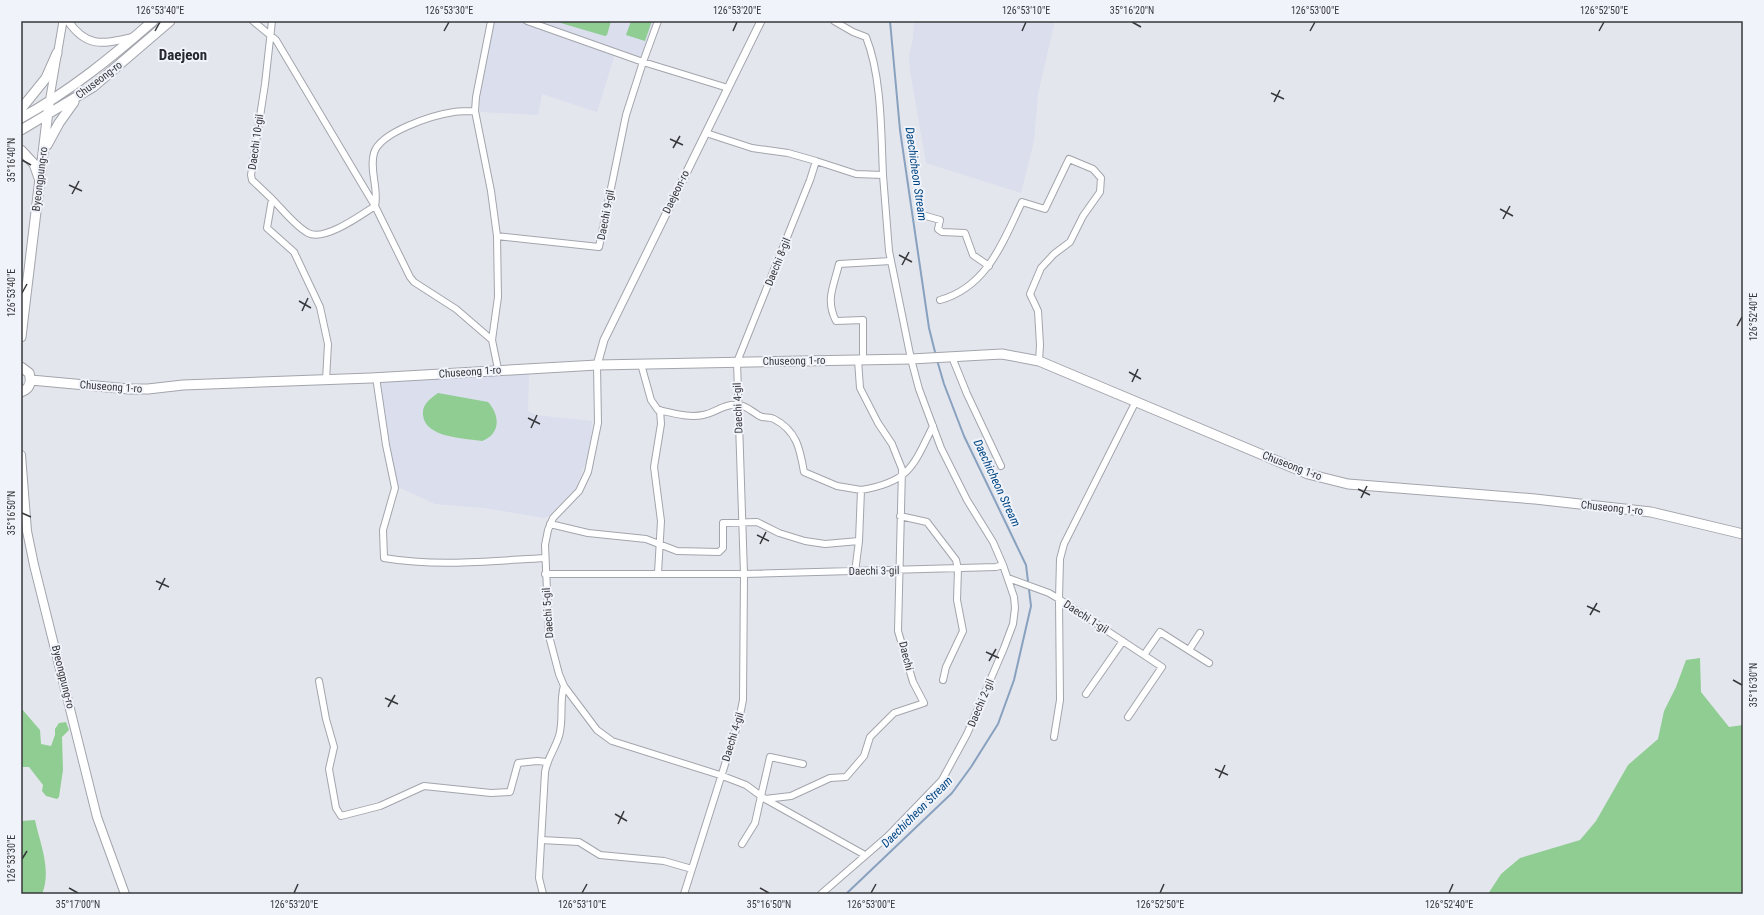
<svg xmlns="http://www.w3.org/2000/svg" width="1764" height="915" viewBox="0 0 1764 915" font-family="'Roboto Condensed',sans-serif">
  <rect width="100%" height="100%" fill="#e4e6ed"/>
  <path fill="#dadeed" d="M494,21h160l-13,38 -25,-8 -19,61 -55,-18 -4,21 -58,-3v-13z
    M914,21h141l-17,73 -4,47 -13,52 -95,-30 -16,-92 -1,-15 4,-18z
    M529,374l-1,37 8,4 56,6 -1,15 -4,22 -11,30 -27,28 -5,2 -60,-10 -49,-4 -39,-18 -17,-105z"/>
  <path fill="#8fcd92" d="M554,21h57l-4,14 -2,1z
    M631,21h21l-7,20 -19,-6z
    M438,393l50,9c12,13 13,32 -6,39 -18,-3 -57,-3 -59,-26 -1,-11 7,-16 15,-22z
    M1700,658l1,34 28,35 14,-2v169h-255l13,-20 19,-16 60,-18 16,-19 32,-56 30,-26 6,-28 12,-24 10,-27z
    M21,708l19,22 1,14 10,2 4,-11v-6l4,-6 7,-1 3,8 -7,7 1,33 -4,27 -2,2 -11,-3 -4,-5 1,-6 -14,-18h-7l-1,3z
    M35,820c5,24 17,50 7,74h-21v-73z"/>
  <g fill="none" stroke-linecap="round" stroke-linejoin="round">
    <path stroke="#88a1bf" stroke-width="2" d="M890,21l10,109 29,198 7,28
      M846,894l106,-101 19,-26 27,-43 16,-44 17,-74 -5,-41 -62,-129 -20,-52 -7,-24"/>
    <defs>
      <path id="minor" d="M253,21l23,19 99,166 35,71 4,5 42,27 36,31
        M272,21l-7,63 -14,91 1,5 20,19 -5,29 27,24 26,55 8,37 -2,36
        M527,21l116,41 15,-41
        M475,111l1,-14 15,-76
        M706,133l46,15 36,5 28,8
        M272,199c11,11 23,27 36,34 16,9 53,-18 67,-27 4,-17 -6,-36 -1,-53 6,-21 59,-38 80,-41 7,-1 14,-1 21,-1l16,80 6,45
        M926,216l14,4 -2,9 4,3 23,1 8,22 16,11
        M940,300c47,-13 63,-58 82,-98l23,7 24,-50 24,10 8,9 -1,14 -17,24 -13,26 -16,12 -13,14 -11,26 8,17 2,34 -1,16
        M952,357l15,37 34,72
        M863,360v-40l-27,1c-11,-22 -2,-35 3,-57l52,-3
        M641,364l10,36 7,10c14,3 31,8 45,5 12,-2 22,-12 35,-10 9,0 16,9 24,12 4,1 8,0 12,2 23,12 26,30 30,53l33,14 24,4
        M498,369l-6,-29 6,-43 -1,-61 102,11 27,-132 17,-53 85,26
        M376,377l10,68 9,43 -12,42 1,28c53,9 108,3 161,0
        M900,516l27,6 29,38 2,9 -1,31 6,31 -17,36 -3,13
        M550,524l38,9 58,6 31,12 42,1 4,-4v-25l34,-1 22,11 26,8 20,3 34,-3
        M855,572l4,-31 2,-51c48,-8 52,-23 72,-64
        M658,573l3,-52 -7,-54 7,-43 -1,-14
        M545,574h199l252,-7 7,-2
        M1008,578l41,15 10,6 1,101 -6,37
        M1189,650l11,-17
        M1144,655l16,-23 49,31
        M319,681l7,38 8,28 -5,22 7,39 5,8 39,-10 44,-20 67,7 19,-1 8,-29 19,-2 10,1
        M564,686l33,44 15,11 108,34 26,10 15,11 9,-39 33,7
        M1086,694l37,-53
        M1128,717l34,-50 -103,-68 1,-40 4,-15 72,-143
        M765,799l100,56
        M541,840l38,2 21,13 64,6 28,8
        M742,844l13,-21 6,-27 4,3 26,-3 39,-18 16,-1 18,-21 6,-19 24,-24 30,-10 -11,-21 -15,-51 4,-162 -10,-25 -14,-21 -18,-35 -2,-28
        M543,894l-4,-16 6,-106c2,-13 10,-23 14,-36 5,-16 0,-34 5,-50l-5,-12 -10,-38 -4,-91 3,-15 5,-12 26,-27 9,-19 10,-49 -1,-58
        M684,894l55,-174 4,-20 1,-126 -7,-212 73,-182 6,-19 40,13 27,1c-2,-42 -1,-98 -17,-138l-13,-5 -19,-11
        M821,894l67,-58 54,-56 25,-46 37,-86 9,-24 2,-16 -1,-11 -11,-32 -10,-23 -26,-42 -26,-52 -22,-59 -8,-30 -22,-108 -6,-76"/>
      <path id="tertiary" d="M68,21c20,29 37,22 67,16
        M49,103l14,-82
        M597,365l7,-25 157,-319"/>
      <path id="secondary" d="M21,455l6,76 7,34 63,252 28,77"/>
      <path id="primary" d="M21,109l25,-31 11,-25
        M21,118c48,-26 91,-61 132,-97
        M21,130l72,-43 77,-66
        M47,145l12,-22 15,-21
        M21,150l13,14 5,14
        M21,337l28,-234
        M21,367l8,6c3,9 1,16 -8,19
        M31,380l98,9h19l35,-4 188,-7 226,-13 314,-6 91,-5 37,7 269,113 40,10 187,15 116,13 92,22"/>
    </defs>
    <use href="#minor" stroke="#a3a5ac" stroke-width="8"/>
    <use href="#tertiary" stroke="#a3a5ac" stroke-width="9"/>
    <use href="#secondary" stroke="#a3a5ac" stroke-width="10"/>
    <use href="#primary" stroke="#a3a5ac" stroke-width="11"/>
    <use href="#minor" stroke="#fff" stroke-width="6"/>
    <use href="#tertiary" stroke="#fff" stroke-width="7"/>
    <use href="#secondary" stroke="#fff" stroke-width="8"/>
    <use href="#primary" stroke="#fff" stroke-width="9"/>
  </g>
  <path fill="none" stroke="#37383b" stroke-width="1.5" d="M1132,22l9,5M155,31l5,-9M444,31l5,-9M733,31l4,-9M1022,31l4,-9M1310,31l5,-9M1599,31l5,-9M1271,93l13,6M1274,102l6,-12M670,139l13,6M673,148l7,-12M22,160l9,5M69,185l13,6M72,194l7,-13M1500,209l13,7M1503,219l7,-13M899,255l13,7M902,265l7,-13M22,293l5,-9M299,301l12,7M302,311l6,-13M1737,326l5,-9M1129,372l12,7M1132,382l6,-13M528,418l12,6M531,428l6,-13M1358,489l12,6M1361,498l6,-12M22,513l9,4M757,535l12,6M760,544l6,-12M156,581l13,6M159,590l6,-12M1587,606l13,6M1590,615l7,-12M986,652l13,6M989,661l7,-12M1733,680l9,5M385,698l13,6M388,707l7,-12M1215,769l13,6M1219,778l6,-13M615,814l12,7M618,824l6,-13M22,859l5,-8M69,888l9,5M760,888l9,5M294,893l4,-9M582,893l5,-9M871,893l5,-9M1160,893l4,-9M1449,893l4,-9"/>
  <g text-anchor="middle" dominant-baseline="central" stroke-width="4" stroke-linejoin="round" paint-order="stroke">
    <g font-size="11" fill="#37383b" stroke="#f1f3fb">
      <text transform="translate(99 80) rotate(-37)">Chuseong-ro</text>
      <text transform="translate(256 142) rotate(-82)">Daechi 10-gil</text>
      <text transform="translate(40 179) rotate(-83)">Byeongpung-ro</text>
      <text transform="translate(676 192) rotate(-64)">Daejeon-ro</text>
      <text transform="translate(606 215) rotate(-79)">Daechi 9-gil</text>
      <text transform="translate(778 262) rotate(-68)">Daechi 8-gil</text>
      <text transform="translate(794 361) rotate(-1)">Chuseong 1-ro</text>
      <text transform="translate(470 372) rotate(-4)">Chuseong 1-ro</text>
      <text transform="translate(111 387) rotate(4)">Chuseong 1-ro</text>
      <text transform="translate(738 408) rotate(-92)">Daechi 4-gil</text>
      <text transform="translate(1292 466) rotate(21)">Chuseong 1-ro</text>
      <text transform="translate(1612 508) rotate(6)">Chuseong 1-ro</text>
      <text transform="translate(874 571) rotate(-1)">Daechi 3-gil</text>
      <text transform="translate(548 613) rotate(-94)">Daechi 5-gil</text>
      <text transform="translate(1086 617) rotate(33)">Daechi 1-gil</text>
      <text transform="translate(906 656) rotate(76)">Daechi</text>
      <text transform="translate(63 677) rotate(76)">Byeongpung-ro</text>
      <text transform="translate(981 703) rotate(-67)">Daechi 2-gil</text>
      <text transform="translate(733 737) rotate(-73)">Daechi 4-gil</text>
    </g>
    <g font-size="12" font-style="italic" fill="#014682" stroke="#f1f3fb">
      <text transform="translate(916 174) rotate(82)">Daechicheon Stream</text>
      <text transform="translate(997 483) rotate(65)">Daechicheon Stream</text>
      <text transform="translate(917 812) rotate(-45)">Daechicheon Stream</text>
    </g>
    <g font-size="15" font-weight="bold" fill="#27292e" stroke="#f1f3fb">
      <text x="183" y="55">Daejeon</text>
    </g>
  </g>
  <rect width="1764" height="915" fill="none" stroke="#f1f3fb" stroke-width="44"/>
  <rect x="22" y="22" width="1720" height="871" fill="none" stroke="#37383b" stroke-width="1.5"/>
  <g font-size="10" text-anchor="middle" fill="#37383b">
    <text x="160" y="14">126°53'40"E</text>
    <text x="449" y="14">126°53'30"E</text>
    <text x="737" y="14">126°53'20"E</text>
    <text x="1026" y="14">126°53'10"E</text>
    <text x="1132" y="14">35°16'20"N</text>
    <text x="1315" y="14">126°53'00"E</text>
    <text x="1604" y="14">126°52'50"E</text>
    <text transform="translate(11 160) rotate(-90)" y="4">35°16'40"N</text>
    <text transform="translate(11 293) rotate(-90)" y="4">126°53'40"E</text>
    <text transform="translate(1753 317) rotate(-90)" y="4">126°52'40"E</text>
    <text transform="translate(11 513) rotate(-90)" y="4">35°16'50"N</text>
    <text transform="translate(1753 685) rotate(-90)" y="4">35°16'30"N</text>
    <text transform="translate(11 859) rotate(-90)" y="4">126°53'30"E</text>
    <text x="78" y="908">35°17'00"N</text>
    <text x="294" y="908">126°53'20"E</text>
    <text x="582" y="908">126°53'10"E</text>
    <text x="769" y="908">35°16'50"N</text>
    <text x="871" y="908">126°53'00"E</text>
    <text x="1160" y="908">126°52'50"E</text>
    <text x="1449" y="908">126°52'40"E</text>
  </g>
</svg>
